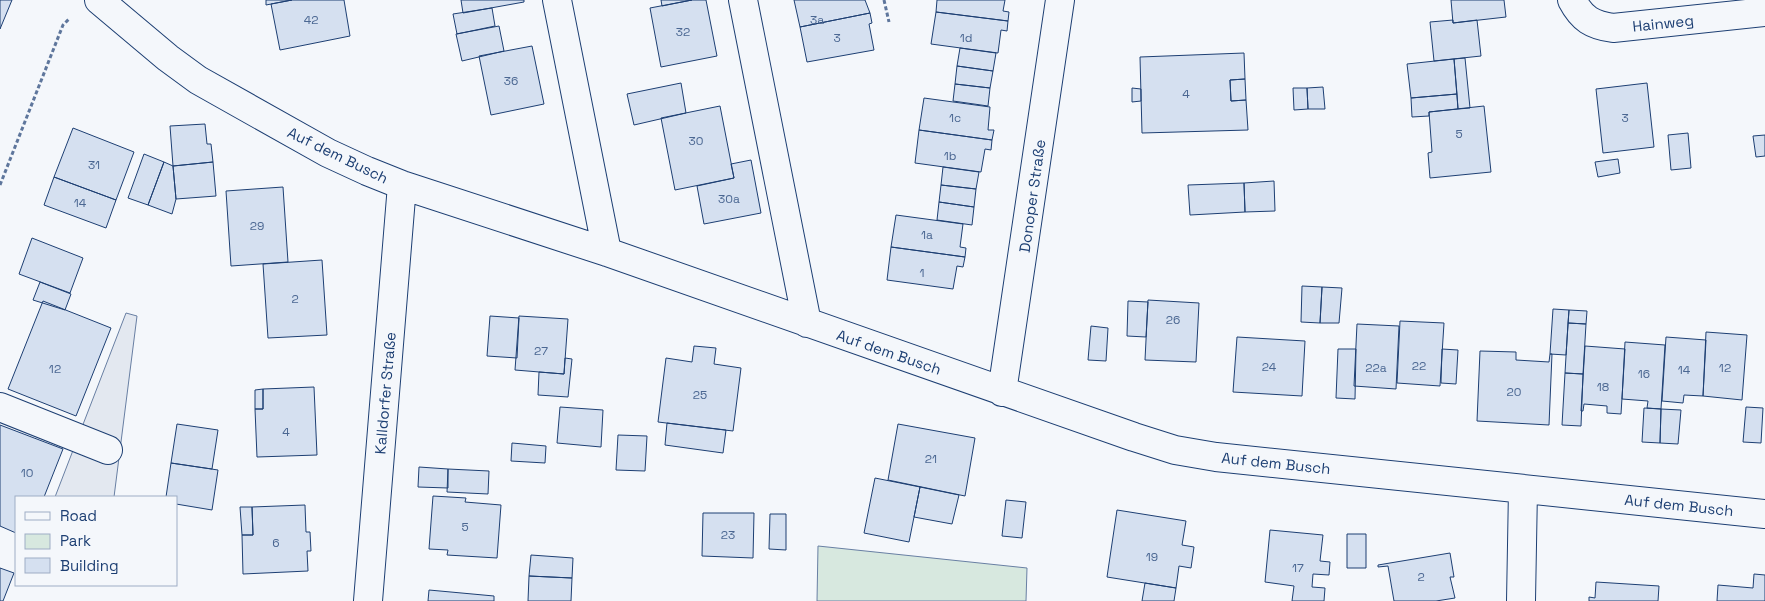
<svg xmlns="http://www.w3.org/2000/svg" width="1765" height="601" viewBox="0 0 1765 601" font-family="'Space Grotesk',sans-serif">
  <rect width="100%" height="100%" fill="#f4f7fb"/>
  <path fill="#d7e8df" stroke="#687fa3" d="M818,546l209,22 -1,33h-209z"/>
  <path fill="#e3e8f0" stroke="#687fa3" d="M126,313l11,3 -23,181h-59z"/>
  <path fill="#d5e0f0" stroke="#1d3f73" d="M0,0h12l-12,29z
    M266,0h26l-26,5z
    M292,0h52l6,36 -70,14 -9,-46z
    M461,0h63v2l-61,11z
    M661,0h31l-30,6z
    M692,0h14l11,56 -56,11 -11,-59z
    M794,0h71l5,13 -70,14z
    M937,0h68l-2,11 6,1 -1,9 -72,-9z
    M1451,0h53l2,17 -53,6z
    M492,8l3,18 -38,8 -4,-20z
    M936,12l72,9 -1,10 -6,-1 -3,23 -67,-9z
    M870,13l2,10 -3,1 5,26 -67,12 -7,-35z
    M1453,20v3l24,-3 4,36 -47,5 -4,-39z
    M499,26l5,25 -42,10 -6,-27z
    M532,46l12,58 -53,11 -12,-59z
    M960,48l36,5 -3,18 -36,-5z
    M1244,53l1,26 -15,1 1,21 15,-1 2,30 -106,3 -2,-76z
    M1465,58l5,50 -12,1 -4,-50z
    M1454,59l3,35 -46,4 -4,-34z
    M957,66l36,5 -3,17 -35,-4z
    M1245,79l1,21 -15,1 -1,-21z
    M681,83l5,30 -52,12 -7,-31z
    M1647,83l7,64 -51,6 -7,-64z
    M955,84l35,4 -2,18 -35,-5z
    M1323,87l2,22h-17l-1,-21z
    M1132,88l9,1v12l-9,1z
    M1293,88h14l1,21 -14,1z
    M1457,94l1,15 -29,3v4l-17,1 -1,-19z
    M924,98l66,9 -2,23h6l-2,10 -73,-10z
    M720,106l14,72 -59,12 -14,-72z
    M1484,106l7,66 -61,6 -2,-25 4,-1 -3,-40z
    M205,124l2,20h4l2,18 -40,4 -3,-40z
    M73,128l61,24 -18,48 -62,-23z
    M919,130l73,10 -1,10 -6,-1 -4,23 -66,-9z
    M1688,133l3,35 -20,2 -3,-35z
    M1765,135v21l-9,1 -3,-21z
    M144,154l20,8 -16,43 -20,-7z
    M1618,159l2,14 -22,4 -3,-15z
    M751,160l10,53 -57,11 -7,-38 37,-8 -3,-14z
    M164,162l9,4 3,33 -4,15 -24,-9z
    M213,162l3,34 -40,3 -3,-33z
    M943,167l36,5 -3,17 -35,-4z
    M54,177l62,23 -10,28 -62,-23z
    M1274,181l1,30 -30,1 -1,-29z
    M1244,183l1,29 -55,3 -2,-30z
    M941,185l35,4 -2,18 -35,-5z
    M283,187l5,75 -57,4 -5,-75z
    M939,202l35,5 -2,18 -35,-5z
    M896,215l67,9 -3,23 6,1 -1,9 -74,-10z
    M32,238l51,20 -13,35 -51,-19z
    M891,247l74,10 -2,10 -6,-1 -4,23 -66,-9z
    M322,260l5,75 -59,3 -5,-74z
    M40,282l31,12 -6,16 -32,-10z
    M1302,286l20,1 -2,36 -19,-1z
    M1322,287l20,1 -3,35h-19z
    M1148,300l51,3 -3,59 -51,-2z
    M43,301l68,27 -35,88 -68,-27z
    M1128,301l20,1 -2,35 -19,-1z
    M1553,309l16,1 -3,45 -16,-1z
    M1569,310l18,1 -1,13 -18,-1z
    M490,316l29,2 -2,40 -30,-2z
    M519,316l49,3 -4,55 -49,-4z
    M1400,321l44,2 -4,63 -43,-3z
    M1568,323l18,1 -3,50 -18,-1z
    M1357,324l42,2 -3,63 -42,-3z
    M1091,326l17,2 -2,33 -18,-1z
    M1706,332l41,3 -5,65 -39,-4z
    M1237,337l68,4 -3,55 -69,-4z
    M1666,337l40,3 -3,56 -19,-1 -1,8 -21,-2z
    M1625,342l40,3 -4,64 -14,-1 1,-7 -26,-2z
    M694,346l22,2 -2,16 27,4 -8,63 -75,-9 8,-64 26,4z
    M1585,346l40,3 -4,65 -14,-1v-7l-23,-2 -1,7h-2z
    M1338,349h18l-1,50 -19,-1z
    M1442,349l16,1 -2,34 -15,-1z
    M1480,351l36,1v8l33,2 1,-8h2l-3,71 -72,-4z
    M565,358l7,1 -4,38 -30,-2 1,-23 25,2z
    M1565,373l18,1 -2,52 -19,-1z
    M314,387l3,68 -60,2 -2,-48h8v-20z
    M263,389v20h-8v-19z
    M560,407l43,3 -2,37 -44,-4z
    M1746,407l17,1 -2,35 -18,-1z
    M1644,408l17,1 -1,34 -18,-1z
    M1661,409l20,1 -3,34 -18,-1z
    M667,423l59,7 -3,23 -58,-8z
    M177,424l41,6 -6,39 -41,-6z
    M898,424l77,14 -10,58 -77,-16z
    M0,425l63,24 -19,48h-28v36l-16,-7z
    M618,435l29,1 -2,35 -29,-1z
    M512,443l34,3 -1,17 -34,-2z
    M171,463l47,7 -6,40 -36,-6v-7h-10z
    M419,467l29,2v19l-30,-1z
    M448,469l41,2 -1,23 -41,-2z
    M875,478l45,9 -11,55 -45,-9z
    M920,487l39,8 -7,29 -38,-7z
    M433,496l33,2 -1,4 36,3 -4,53 -50,-3 1,-5 -19,-1z
    M1006,500l20,2 -4,36 -20,-2z
    M305,505l1,27h4l1,19h-4l1,20 -65,3 -1,-39h11l-1,-28z
    M240,507h12l1,28h-11z
    M1117,510l69,11 -4,24 12,2 -3,21 -12,-2 -3,22 -69,-11z
    M703,513h51l-1,45 -51,-2z
    M770,514h16v36l-17,-1z
    M1270,530l53,5 -3,26 10,1 -1,13 -16,-1 -1,13 13,1 -1,13h-32l2,-15 -29,-4z
    M1347,534h19v34h-19z
    M1450,553l4,24h-4l5,21 -19,3h-42l-6,-35 -10,1v-2z
    M531,555l42,3 -1,20 -43,-2z
    M0,568l14,5 -11,28h-3z
    M1754,574l11,1v26h-48l1,-16 35,3z
    M529,576l43,2 -1,23h-43z
    M1596,582l63,4 -1,15h-69v-4l6,1z
    M1145,583l31,5 -2,13h-32z
    M429,590l65,6v5h-66z"/>
  <g fill="none" stroke-linecap="round" stroke-linejoin="round">
    <defs>
      <path id="minor" d="M99,0l69,58 30,22 130,73 39,18 35,14 205,67 527,185 41,13 41,7 549,57
        M557,0l50,252
        M743,0l64,323
        M1572,0c10,19 20,25 41,28l152,-16
        M1002,392l58,-392
        M0,407l108,43
        M368,601l34,-416
        M1521,601l2,-112"/>
    </defs>
    <use href="#minor" stroke="#1d3f73" stroke-width="30"/>
    <path stroke="#5e769c" stroke-width="3" stroke-dasharray="4 2.5" stroke-linecap="butt" d="M884,0l5,22
      M0,185l63,-160 7,-7"/>
    <use href="#minor" stroke="#f4f7fb" stroke-width="28"/>
  </g>
  <g text-anchor="middle" dominant-baseline="central" stroke-width="4" stroke-linejoin="round" paint-order="stroke">
    <g font-size="12" fill="#4b6792">
      <text x="311" y="20">42</text>
      <text x="817" y="20">3a</text>
      <text x="683" y="32">32</text>
      <text x="837" y="38">3</text>
      <text x="966" y="38">1d</text>
      <text x="511" y="81">36</text>
      <text x="1186" y="94">4</text>
      <text x="955" y="118">1c</text>
      <text x="1625" y="118">3</text>
      <text x="1459" y="134">5</text>
      <text x="696" y="141">30</text>
      <text x="950" y="156">1b</text>
      <text x="94" y="165">31</text>
      <text x="729" y="199">30a</text>
      <text x="80" y="203">14</text>
      <text x="257" y="226">29</text>
      <text x="927" y="235">1a</text>
      <text x="922" y="273">1</text>
      <text x="295" y="299">2</text>
      <text x="1173" y="320">26</text>
      <text x="541" y="351">27</text>
      <text x="1419" y="366">22</text>
      <text x="1269" y="367">24</text>
      <text x="1376" y="368">22a</text>
      <text x="1725" y="368">12</text>
      <text x="55" y="369">12</text>
      <text x="1684" y="370">14</text>
      <text x="1644" y="374">16</text>
      <text x="1603" y="387">18</text>
      <text x="1514" y="392">20</text>
      <text x="700" y="395">25</text>
      <text x="286" y="432">4</text>
      <text x="931" y="459">21</text>
      <text x="27" y="473">10</text>
      <text x="465" y="527">5</text>
      <text x="728" y="535">23</text>
      <text x="276" y="543">6</text>
      <text x="1152" y="557">19</text>
      <text x="1298" y="568">17</text>
      <text x="1421" y="577">2</text>
    </g>
    <g font-size="15" fill="#1d3f73" stroke="#f4f7fb">
      <text transform="translate(1663 23) rotate(-6)">Hainweg</text>
      <text transform="translate(338 155) rotate(26)">Auf dem Busch</text>
      <text transform="translate(1032 196) rotate(-82)">Donoper Straße</text>
      <text transform="translate(889 352) rotate(19)">Auf dem Busch</text>
      <text transform="translate(385 393) rotate(-85)">Kalldorfer Straße</text>
      <text transform="translate(1276 463) rotate(6)">Auf dem Busch</text>
      <text transform="translate(1679 505) rotate(6)">Auf dem Busch</text>
    </g>
  </g>
  <rect x="15" y="496" width="162" height="90" fill="#f4f7fb" stroke="#9eadc5"/>
  <rect x="25" y="512" width="25" height="8" fill="#f4f7fb" stroke="#9eadc5"/>
  <text x="60" y="521" font-size="15" fill="#1d3f73">Road</text>
  <rect x="25" y="534" width="25" height="15" fill="#d7e8df" stroke="#9eadc5"/>
  <text x="60" y="546" font-size="15" fill="#1d3f73">Park</text>
  <rect x="25" y="558" width="25" height="15" fill="#d5e0f0" stroke="#9eadc5"/>
  <text x="60" y="571" font-size="15" fill="#1d3f73">Building</text>
</svg>
